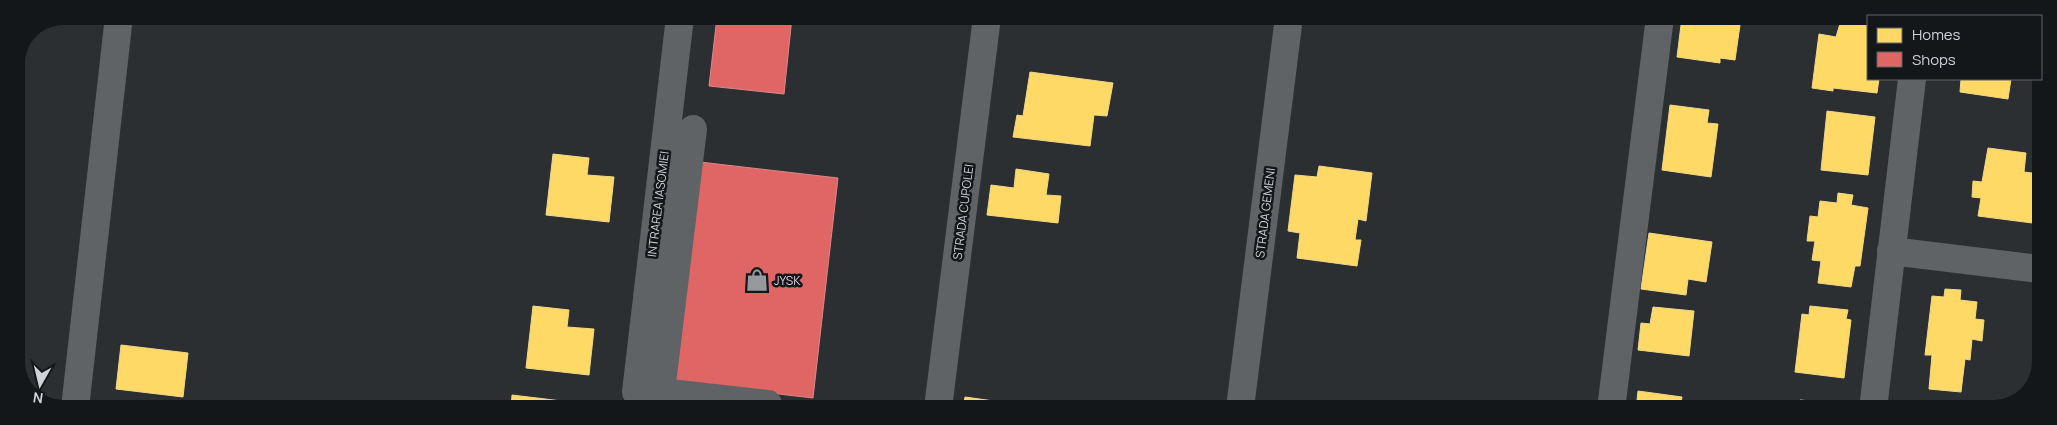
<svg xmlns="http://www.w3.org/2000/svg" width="2057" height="425" viewBox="0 0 2057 425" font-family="Manrope,sans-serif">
  <rect width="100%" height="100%" fill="#2c2f32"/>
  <path fill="#ffd966" stroke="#f1d788" d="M1682,17l59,1 -6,42 -15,-2v5l-43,-6z
    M1842,17l26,4v58h11l-2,14 -44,-5v3l-21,-3 7,-54 17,3z
    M1030,72l83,11 -6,33 -13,-1 -4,31 -77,-9 4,-22 6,1z
    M1961,79h50l-3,20 -48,-7z
    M1670,105l39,5 -2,13 11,1 -7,53 -49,-7z
    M1827,111l48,6 -7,58 -47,-5z
    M1988,148l38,5 -2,19 16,2v50l-62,-8 3,-18 -9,-1 1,-16 9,1z
    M553,154l36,4 -2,17 27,2 -5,45 -63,-7z
    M1319,166l53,7 -6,48 -8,-2 -3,21h6l-4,26 -60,-8 3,-25 -12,-2 7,-56 22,2z
    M1016,169l33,5 -3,21 15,1 -3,27 -71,-8 4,-30 23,3z
    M1838,193l15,2 -2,10 17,3 -8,58h-5l-4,21 -33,-4 3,-22 -9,-1 3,-19h-8l3,-25 8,1 2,-16 17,2z
    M1649,233l63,9 -6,40 -18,-3 -2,16 -45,-6z
    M1945,289l16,1 -1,10 17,2 -2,17 9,1 -2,21 -10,-2 -2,21 -5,-1 -4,33 -32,-3 3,-34h-7l7,-59 12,1z
    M533,306l36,4 -2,17 27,2 -5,46 -63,-7z
    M1810,306l38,4 -2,9 5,1 -7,58 -49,-6 7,-58 7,1z
    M1653,307l41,4 -5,45 -51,-6 3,-27 9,1z
    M121,345l67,8 -5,44 -67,-8z
    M1638,391l44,6 -2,12h-44z
    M512,395l50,6 -1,7h-50z
    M965,397l65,9v2h-67z
    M1800,400l33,3 -1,6h-34z"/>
  <path fill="#e06666" stroke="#db8788" d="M717,17h75l-8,77 -75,-8z
    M700,162l138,16 -25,220 -138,-16z"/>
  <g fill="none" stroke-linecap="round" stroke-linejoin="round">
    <path stroke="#606366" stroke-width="28" d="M1891,251l149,18
      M636,392l44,-375
      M661,392l107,12
      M75,408l44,-392
      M659,408l34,-279
      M938,408l49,-391
      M1240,408l49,-391
      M1611,409l49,-392
      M1873,409l39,-330"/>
  </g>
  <defs>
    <symbol id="shop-bare" viewBox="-9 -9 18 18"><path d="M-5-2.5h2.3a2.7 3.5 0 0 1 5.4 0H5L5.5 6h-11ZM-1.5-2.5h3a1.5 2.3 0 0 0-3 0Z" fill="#969a9e" stroke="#14171a" stroke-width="2.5" paint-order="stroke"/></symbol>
  </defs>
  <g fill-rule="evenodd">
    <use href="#shop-bare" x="741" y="264" width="32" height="32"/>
  </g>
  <g text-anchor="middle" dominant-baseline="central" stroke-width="5" stroke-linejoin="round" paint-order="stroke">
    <g font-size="12" fill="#cfd3d8" stroke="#14171a">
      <text transform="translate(658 204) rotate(-83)">INTRAREA IASOMIEI</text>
      <text transform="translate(963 212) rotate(-83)">STRADA CUPOLEI</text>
      <text transform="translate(1265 213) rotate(-83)">STRADA GEMENI</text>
    </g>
    <g font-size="12" fill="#cfd3d8" stroke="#14171a" text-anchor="start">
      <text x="774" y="280">JYSK</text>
    </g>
  </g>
  <path d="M0 0H2057V425H0ZM63 25H1994A38 38 0 0 1 2032 63V362A38 38 0 0 1 1994 400H63A38 38 0 0 1 25 362V63A38 38 0 0 1 63 25Z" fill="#14171a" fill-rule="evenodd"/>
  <rect x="1867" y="15" width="175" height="65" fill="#14171a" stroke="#5f6266"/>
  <rect x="1877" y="28" width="25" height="15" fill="#ffd966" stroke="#5f6266"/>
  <text x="1912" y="40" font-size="15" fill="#cfd3d8">Homes</text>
  <rect x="1877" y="52" width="25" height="15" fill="#e06666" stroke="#5f6266"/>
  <text x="1912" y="65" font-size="15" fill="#cfd3d8">Shops</text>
  <g transform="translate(40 385) rotate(188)" stroke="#14171a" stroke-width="4" paint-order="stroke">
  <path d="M0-4L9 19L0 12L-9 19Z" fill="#cfd3d8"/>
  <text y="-8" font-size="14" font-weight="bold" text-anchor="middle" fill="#cfd3d8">N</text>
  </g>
</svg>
